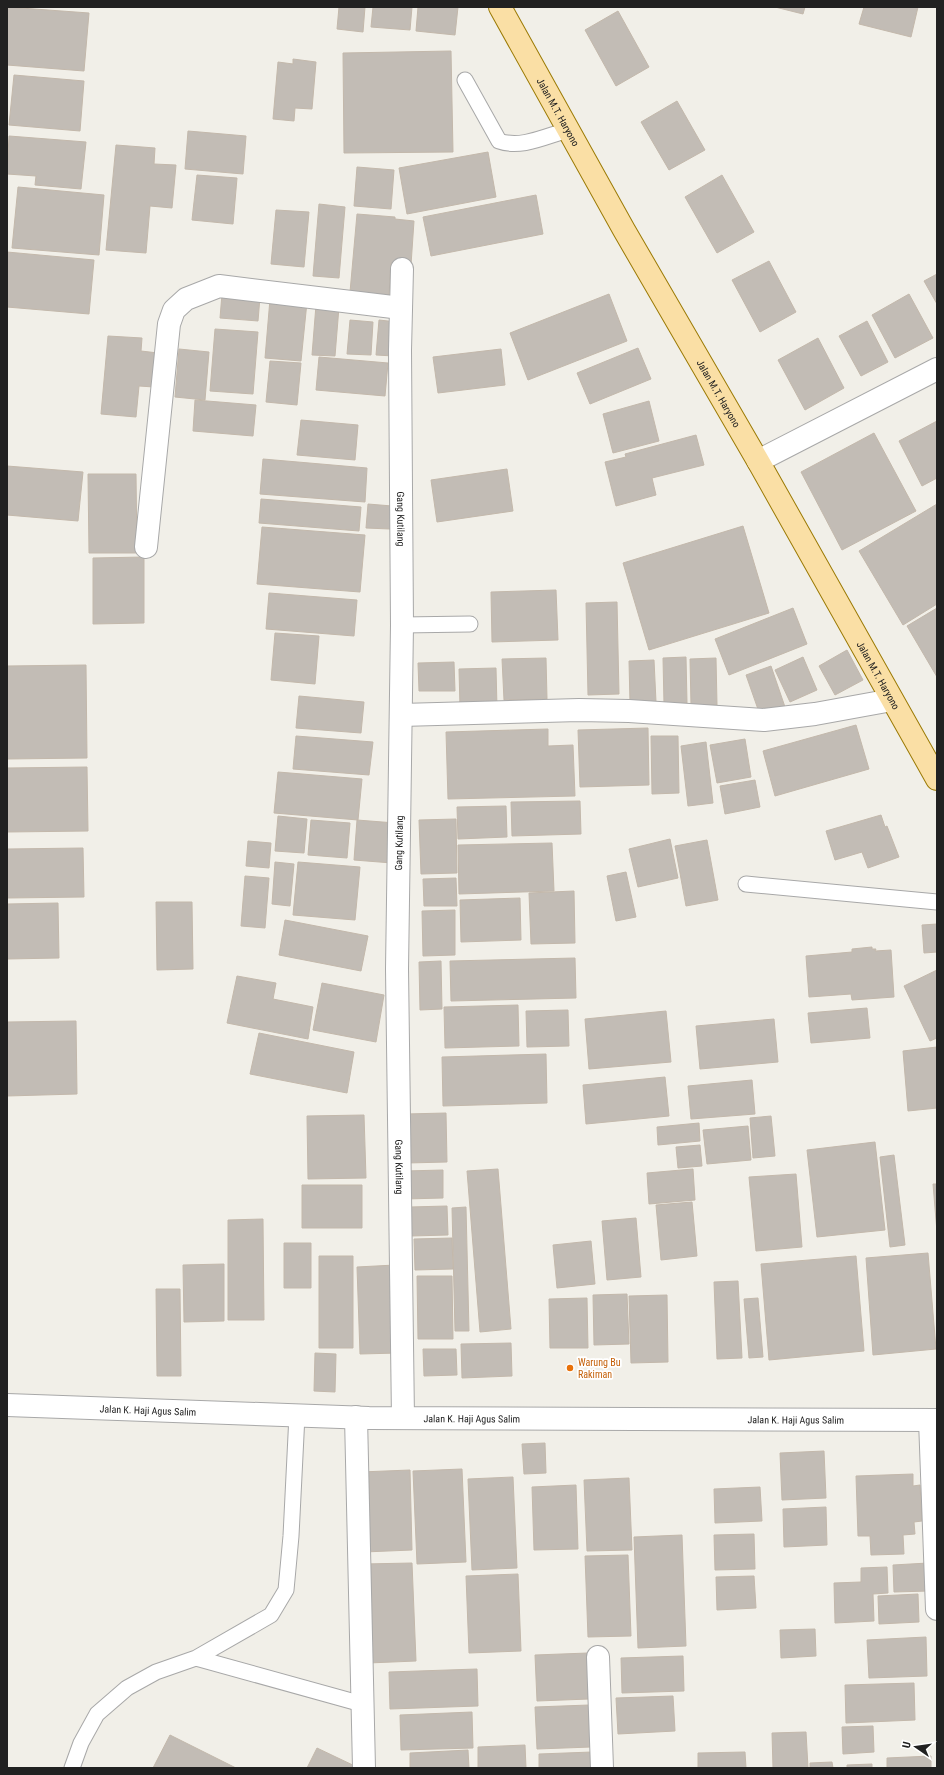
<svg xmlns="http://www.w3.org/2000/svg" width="944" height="1775" viewBox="0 0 944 1775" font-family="'Roboto Condensed',sans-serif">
  <rect width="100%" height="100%" fill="#f1efe8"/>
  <path fill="#c2bcb5" stroke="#c3b8ab" d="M7,7l82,6 -5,58 -77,-6z
    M339,7h26l-2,25 -26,-3z
    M373,7h39l-2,23 -39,-3z
    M418,7h40l-3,28 -39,-4z
    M775,7h30l-2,7z
    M864,7h54l-7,30 -52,-13z
    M618,11l31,56 -33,19 -31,-56z
    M451,51l2,101 -109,1 -1,-100z
    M293,59l23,3 -4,47 -17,-1 -1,13 -21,-2 5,-57 15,2z
    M14,75l70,6 -4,50 -71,-6z
    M677,101l28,49 -36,20 -28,-48z
    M188,131l58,5 -3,38 -58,-5z
    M9,136l77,6 -5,47 -46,-4 1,-9 -29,-2z
    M116,145l39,3 -1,16 22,1 -4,43 -22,-2 -4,47 -40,-3z
    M488,152l8,45 -89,17 -8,-46z
    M357,167l37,3 -3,39 -37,-3z
    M197,175l40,3 -4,46 -41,-4z
    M722,175l32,57 -37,21 -32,-56z
    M18,187l86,8 -5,60 -87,-7z
    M536,195l7,39 -112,22 -8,-39z
    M319,204l26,3 -6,71 -26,-2z
    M276,210l33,2 -5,55 -33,-3z
    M357,214l38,3v2l19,2 -3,44 -20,-2 -2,32 -39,-3z
    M7,252l87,8 -5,54 -82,-7z
    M769,261l27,51 -36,20 -28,-52z
    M937,274v30l-13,-23z
    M222,294l38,3 -2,24 -38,-3z
    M609,294l18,47 -99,39 -18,-47z
    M909,294l24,44 -38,20 -23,-43z
    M270,299l37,3 -6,59 -36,-3z
    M316,305l23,2 -4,49 -23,-1z
    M350,320l23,2 -2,33 -24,-1z
    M379,320l18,2 -3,34 -18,-1z
    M867,321l21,41 -27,14 -22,-40z
    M215,329l43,3 -5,62 -43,-3z
    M108,336l34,2 -1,13 17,2 -4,34 -15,-1 -3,31 -35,-3z
    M818,338l26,50 -39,22 -27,-50z
    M638,348l13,31 -61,25 -13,-31z
    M179,349l30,3 -4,48 -30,-3z
    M501,349l4,36 -67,8 -5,-36z
    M319,357l69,6 -3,33 -69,-6z
    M270,361l31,2 -4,42 -31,-3z
    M195,400l61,5 -3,31 -60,-5z
    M649,401l10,40 -46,12 -10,-39z
    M301,420l57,5 -3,35 -58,-5z
    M937,421v57l-15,8 -23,-45z
    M874,433l42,78 -74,39 -41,-78z
    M696,435l8,30 -52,13 4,17 -40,11 -11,-44 21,-5 -1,-3z
    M263,459l104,9 -2,34 -105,-8z
    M7,466l76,6 -5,49 -71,-6z
    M507,469l6,42 -76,11 -6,-42z
    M88,474h48l1,79h-48z
    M261,499l100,8 -2,24 -100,-8z
    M368,504l24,2 -2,23 -24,-1z
    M937,504v100l-34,21 -44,-74z
    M743,526l26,87 -120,37 -26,-87z
    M262,527l103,8 -5,57 -103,-8z
    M144,557v66l-51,1v-66z
    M556,590l2,50 -66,2 -1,-50z
    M269,593l88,7 -3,36 -88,-7z
    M617,602l2,92 -31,1 -2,-92z
    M793,608l14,36 -78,31 -14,-36z
    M937,608v69l-30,-51z
    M275,633l44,3 -4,48 -44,-4z
    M847,650l16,30 -28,15 -16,-29z
    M686,657l1,46 -23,1 -1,-46z
    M803,657l14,33 -27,12 -15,-32z
    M546,658l1,41 -43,1 -2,-41z
    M716,658l1,47h-26l-1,-46z
    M654,660l2,42 -26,1 -1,-42z
    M454,662l1,29h-36l-1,-28z
    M86,665l1,93 -80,1v-93z
    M771,666l14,41 -25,8 -14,-40z
    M496,668l1,40h-37l-1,-39z
    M299,696l65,6 -3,31 -65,-5z
    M856,725l13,44 -94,27 -12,-45z
    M648,728l1,57 -69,2 -2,-57z
    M548,729v17l25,-1 2,51 -127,3 -2,-67z
    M296,736l77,6 -4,33 -76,-6z
    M651,736h27l1,57 -27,1z
    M745,739l6,38 -34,6 -7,-38z
    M706,742l7,61 -25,3 -7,-60z
    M87,767l1,64 -81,1v-64z
    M278,772l84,7 -4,41 -84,-7z
    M755,780l5,27 -35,7 -5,-28z
    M580,801l1,33 -69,2 -1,-34z
    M506,806l1,31 -49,2 -1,-32z
    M881,815l4,12 2,-1 12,31 -31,11 -6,-16 -27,8 -9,-29z
    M278,816l29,3 -3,34 -29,-2z
    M456,819l1,54 -36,1 -2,-54z
    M311,820l39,3 -3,35 -39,-3z
    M357,820l38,3 -3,40 -38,-3z
    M670,839l8,39 -40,9 -9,-38z
    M707,840l11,60 -32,6 -11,-60z
    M248,841l23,2 -2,25 -23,-2z
    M552,843l2,48 -95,3 -1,-49z
    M83,848l1,49 -77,1v-49z
    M275,862l19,2 -4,42 -18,-2z
    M298,862l62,5 -5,53 -62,-5z
    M626,872l10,45 -20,4 -9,-45z
    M245,876l24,2 -4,50 -24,-2z
    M456,878l1,28h-33l-1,-27z
    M574,891l1,52 -44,1 -2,-51z
    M520,898l1,42 -60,2 -1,-42z
    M156,902h36l1,67 -36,1z
    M58,903l1,55 -52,1v-55z
    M455,910v45l-32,1 -1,-45z
    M285,920l83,16 -7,35 -82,-16z
    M937,924v28l-13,1 -2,-28z
    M872,947v2h4l-1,2 16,-1 3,47 -42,3 -1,-6 -42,3 -3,-41 46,-4v-3z
    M575,958l1,40 -125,3 -1,-40z
    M441,961l1,48 -22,1 -1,-48z
    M937,970v68l-7,3 -26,-55z
    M237,976l39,7 -3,16 40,8 -5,32 -81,-16z
    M322,983l62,12 -8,47 -63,-12z
    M518,1005l1,41 -74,2 -1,-41z
    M867,1008l3,30 -59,5 -3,-30z
    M568,1010l1,36 -42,1 -1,-36z
    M666,1011l5,51 -82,7 -4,-50z
    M774,1019l4,43 -78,7 -4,-43z
    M76,1021l1,73 -70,2v-74z
    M259,1033l95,19 -7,41 -97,-19z
    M937,1047v61l-29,3 -5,-60z
    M546,1054l1,49 -104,3 -1,-49z
    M665,1077l4,39 -83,8 -3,-39z
    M752,1080l3,34 -64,5 -3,-33z
    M446,1113l1,49 -40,1 -1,-49z
    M364,1115l2,63 -58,1 -1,-63z
    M771,1116l4,40 -22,2 -3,-40z
    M699,1123l1,18 -42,4 -1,-18z
    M748,1126l3,34 -44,4 -4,-34z
    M875,1142l10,88 -68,7 -10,-87z
    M700,1145l2,21 -24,2 -2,-21z
    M894,1155l11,90 -15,2 -10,-90z
    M498,1169l13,160 -31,3 -13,-161z
    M693,1169l2,31 -46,4 -2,-31z
    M443,1170v28l-38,1v-28z
    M796,1174l6,73 -46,4 -7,-74z
    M933,1184h4v48z
    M302,1185h60v43h-60z
    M692,1202l5,54 -36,4 -5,-55z
    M447,1206l1,29 -37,1 -1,-29z
    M466,1207l3,124h-14l-3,-123z
    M636,1218l5,59 -34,3 -5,-59z
    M263,1219l1,101h-36v-100z
    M452,1238l1,31 -38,1 -1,-31z
    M591,1241l4,43 -38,4 -4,-43z
    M284,1243h27v45h-27z
    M928,1253l8,96 -63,6 -7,-97z
    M319,1256h34v92h-34z
    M856,1256l8,95 -95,9 -8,-96z
    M224,1264v57l-40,1 -1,-57z
    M395,1265l3,88 -38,1 -3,-87z
    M417,1276h35l1,63h-35z
    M738,1281l4,77 -25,1 -3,-77z
    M156,1289h24l1,87h-24z
    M627,1294l2,50 -35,1 -1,-50z
    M667,1295l1,67 -37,1 -2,-67z
    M587,1298l1,50h-38l-1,-49z
    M758,1298l5,59 -14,1 -5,-59z
    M511,1343l1,33 -50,2 -1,-34z
    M423,1349h33l1,26 -33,1z
    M315,1353l21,1 -1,38 -21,-1z
    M545,1443l1,30 -22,1 -2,-30z
    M824,1451l2,47 -44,2 -2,-47z
    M462,1469l4,93 -49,2 -4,-93z
    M410,1470l2,80 -48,2 -3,-80z
    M913,1474v12l7,-1 2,36 -8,1 1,12 -12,1 1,19 -33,1 -1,-19h-12l-2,-60z
    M513,1477l4,91 -45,2 -4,-91z
    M629,1478l3,72 -45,1 -3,-71z
    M576,1485l2,64 -44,1 -2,-63z
    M760,1487l2,34 -47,2 -1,-34z
    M826,1507l1,38 -43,2 -1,-38z
    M754,1534l1,35 -40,1 -1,-35z
    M682,1535l4,111 -48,2 -4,-111z
    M628,1555l3,81 -43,1 -3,-81z
    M412,1563l4,98 -48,2 -4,-99z
    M928,1563l1,28 -35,1 -1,-27z
    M887,1567l1,26 -15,1 1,27 -39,2 -1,-40 27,-1v-14z
    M518,1574l3,77 -52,2 -3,-77z
    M754,1576l2,32 -39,2 -1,-33z
    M918,1594l1,28 -40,2 -1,-28z
    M815,1629l1,27 -35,2 -1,-28z
    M926,1637l1,39 -58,2 -2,-38z
    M588,1653l1,46 -52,2 -2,-46z
    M683,1656l1,35 -62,2 -1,-35z
    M477,1669l1,37 -88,3 -1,-37z
    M914,1683l1,37 -69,3 -1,-38z
    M673,1696l2,35 -57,3 -2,-36z
    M589,1705l2,42 -54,2 -2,-42z
    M472,1712l1,36 -72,2 -1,-35z
    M873,1726l1,26 -31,2 -1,-27z
    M806,1732l2,36h-35l-1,-35z
    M170,1735l66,33h-83z
    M525,1745l1,23h-48v-21z
    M317,1748l42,20h-52z
    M468,1750l1,18h-59v-15z
    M592,1752l1,16h-54v-14z
    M745,1752l1,16h-48v-15z
    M931,1756v12h-44v-10z
    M832,1762l1,6h-23v-5z
    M872,1764v4h-25v-3z"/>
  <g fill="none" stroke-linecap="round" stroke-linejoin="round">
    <defs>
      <path id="service" d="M465,80l34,61c22,8 47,-5 69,-11
        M402,625l68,-1
        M746,884l191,18
        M196,1658l166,46
        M72,1768l9,-25 16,-29 30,-26 29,-16 40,-14 75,-43 15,-25 5,-54 6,-121"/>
      <g id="minor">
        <path id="s1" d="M402,269l-2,81 2,275 -5,344 6,449"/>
        <path d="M758,461l179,-92"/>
        <path d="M146,547l23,-223 5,-14 12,-11 33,-13 182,22"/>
        <path d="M401,715l178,-5 50,1 135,9 51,-6 77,-14"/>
        <path d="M356,1417l8,351"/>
        <path d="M930,1420l7,189"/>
        <path d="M598,1657l4,111"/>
      </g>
      <g id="tertiary">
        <path id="s2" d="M7,1405l362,13 568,2"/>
      </g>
      <g id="primary">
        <path id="s3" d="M500,7l124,223 134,231 179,318"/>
      </g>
    </defs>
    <use href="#service" stroke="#a8a8a8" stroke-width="17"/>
    <use href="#minor" stroke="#a8a8a8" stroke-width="24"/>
    <use href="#tertiary" stroke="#a8a8a8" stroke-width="24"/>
    <use href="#primary" stroke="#9b7a04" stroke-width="24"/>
    <use href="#service" stroke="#fff" stroke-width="15"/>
    <use href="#minor" stroke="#fff" stroke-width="22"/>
    <use href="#tertiary" stroke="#fff" stroke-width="22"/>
    <use href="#primary" stroke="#fadfa5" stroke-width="22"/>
  </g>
  <circle fill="#e8710a" stroke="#fff" stroke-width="1.5" cx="570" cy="1368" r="4"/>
  <g text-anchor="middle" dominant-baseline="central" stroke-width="3.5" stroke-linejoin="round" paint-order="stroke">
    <g font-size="10" fill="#212121" stroke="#fff">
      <text stroke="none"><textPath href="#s3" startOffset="120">Jalan M.T. Haryono</textPath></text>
      <text stroke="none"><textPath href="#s3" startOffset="444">Jalan M.T. Haryono</textPath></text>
      <text stroke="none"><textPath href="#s1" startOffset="250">Gang Kutilang</textPath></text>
      <text stroke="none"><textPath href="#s3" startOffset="768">Jalan M.T. Haryono</textPath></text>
      <text transform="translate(399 843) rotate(-89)">Gang Kutilang</text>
      <text stroke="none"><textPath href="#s1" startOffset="898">Gang Kutilang</textPath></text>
      <text stroke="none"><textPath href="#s2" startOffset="141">Jalan K. Haji Agus Salim</textPath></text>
      <text stroke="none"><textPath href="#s2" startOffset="465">Jalan K. Haji Agus Salim</textPath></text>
      <text stroke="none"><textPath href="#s2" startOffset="789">Jalan K. Haji Agus Salim</textPath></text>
    </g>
    <g font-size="10" fill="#c56008" stroke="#fff" text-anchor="start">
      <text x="578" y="1362">Warung Bu<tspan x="578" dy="12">Rakiman</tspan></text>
    </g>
  </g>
  <rect width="944" height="1775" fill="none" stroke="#212121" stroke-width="16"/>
  <g transform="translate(916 1747) rotate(283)" stroke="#ffffff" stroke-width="3" paint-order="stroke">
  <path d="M0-3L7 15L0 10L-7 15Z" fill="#212121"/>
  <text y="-6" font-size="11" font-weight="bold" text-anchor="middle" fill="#212121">U</text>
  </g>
</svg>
